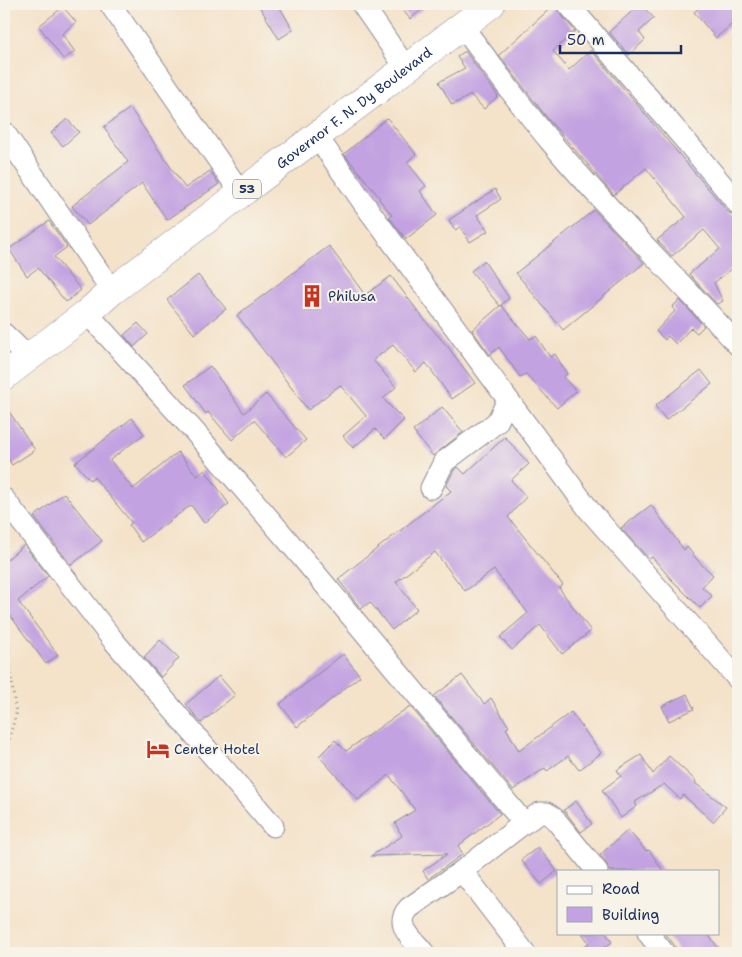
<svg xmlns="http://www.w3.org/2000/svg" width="742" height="957" viewBox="0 0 742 957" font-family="'Shantell Sans',sans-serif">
  <rect width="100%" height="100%" fill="#f7f3e8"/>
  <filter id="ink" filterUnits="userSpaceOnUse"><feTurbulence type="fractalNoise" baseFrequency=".02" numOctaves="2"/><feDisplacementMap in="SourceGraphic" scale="10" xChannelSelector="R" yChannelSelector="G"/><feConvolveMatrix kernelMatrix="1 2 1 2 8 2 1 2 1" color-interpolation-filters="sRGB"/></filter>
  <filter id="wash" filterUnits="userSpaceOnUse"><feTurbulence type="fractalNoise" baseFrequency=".0096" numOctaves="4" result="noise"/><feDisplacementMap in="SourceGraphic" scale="20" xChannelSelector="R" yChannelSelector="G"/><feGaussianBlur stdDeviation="1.12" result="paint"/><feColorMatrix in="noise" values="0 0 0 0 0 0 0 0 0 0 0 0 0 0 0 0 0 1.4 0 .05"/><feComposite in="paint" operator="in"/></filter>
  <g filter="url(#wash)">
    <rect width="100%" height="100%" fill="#f4e2c9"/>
    <g id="blocks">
      <path fill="#c2a2e1" d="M258,4h20l15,26 -14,9z
        M398,4h31l-19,15z
        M555,4l4,8 16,19 -22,20 16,19 22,-20 137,162 5,3 5,1v48l-24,19 9,18 -6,3 -28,-30 31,-25 -16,-19 -32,26 -15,-16 29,-23 -40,-49 -32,27 -66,-76 -49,-64z
        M640,4l14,14 -15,14 6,8 -16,15 -20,-23z
        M704,4h34v15l-22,19 -22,-26z
        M63,7l13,15 -14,12 13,18 -12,7 -24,-33z
        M465,51l33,45 -14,13 -13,-14 -19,10 -13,-23 26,-14 -8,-11z
        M130,108l55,80 25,-17 9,13 -52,36 -25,-37 -54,42 -16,-19 56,-44 -24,-35z
        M387,118l29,36 -9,8 19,24 -6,5 17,24 -31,24 -17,-22 3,-2 -13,-16 1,-1 -36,-44z
        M67,119l12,13 -16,14 -12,-13z
        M495,189l6,10 -24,16 11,16 -18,11 -10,-15 -5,3 -6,-10z
        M594,210l50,53 -81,67 -47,-57z
        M49,221l18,26 -13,10 27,33 -15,12 -28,-34 -11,8 -18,-27z
        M329,246l36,49 26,-19 36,47 21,24 27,36 -23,16 -26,-36 -10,9 -23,-27 -20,15 23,27 -13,12 21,21 -19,19 -10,-10 -22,19 -10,-12 23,-20 -26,-31 -32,25 -71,-95z
        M484,261l25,37 -9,8 -29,-35z
        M198,275l28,34 -32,25 -27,-34z
        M680,300l24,26 -7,7 -6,-5 -15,16 -8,-8 -3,4 -9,-9 19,-20 -3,-4z
        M501,305l29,34 6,-3 14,21 5,-3 12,20 -4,3 13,14 -19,17 -31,-34 -6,3 -21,-30 -9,8 -18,-25z
        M138,323l10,11 -14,13 -10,-12z
        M210,366l34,47 22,-19 40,46 -20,17 -32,-37 -22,20 -24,-28 -2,2 -21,-29z
        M701,370l11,14 -46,36 -11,-14z
        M4,404l31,46 -23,15 -8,-13z
        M442,407l21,25 -30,24 -20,-25z
        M132,418l12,16 -34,26 23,29 45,-37 19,24 8,-6 24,34 -25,19 -13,-18 -50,37 -12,-17 3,-2 -38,-46 -4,3 -15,-17z
        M505,437l24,27 -18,16 15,17 -18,20 55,68 -4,3 32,43 -29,23 -22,-29 -28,25 -12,-13 28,-24 -34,-43 -29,21 -30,-39 -39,30 21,27 -25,21 -22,-28 -9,7 -23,-30 113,-88 -5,-5 8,-16 4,-3 7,7z
        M64,493l38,48 -31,24 -37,-48z
        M651,505l33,45 3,-3 13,16 13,12 -11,12 10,9 -12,12 -28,-28 -20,-23 -3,2 -28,-31z
        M24,545l24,31 -30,25 40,54 -12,9 -42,-57v-45z
        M160,640l19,18 -18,19 -17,-20z
        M343,654l17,22 -63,51 -17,-23z
        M462,675l22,29 7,-6 18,29 -3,1 13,23 52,-39 30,41 -22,17 -11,-14 -21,15 -2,-3 -32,22 -79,-94z
        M219,676l16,19 -34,28 -15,-19z
        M687,694l7,15 -25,12 -7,-15z
        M410,706l90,108 -42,32 5,8 -35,25 -5,-8 24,-17 -76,2 31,-20 -7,-13 20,-13 -26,-35 -31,25 -39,-44 16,-16 11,11z
        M641,755l12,19 16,-18 27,25 -1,2 31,24 -13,15 -30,-27 -3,4 -16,-15 -29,18 2,4 -16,12 -19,-28 19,-14 -4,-6z
        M576,801l16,23 -11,8 -17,-22z
        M628,830l18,21 3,-1 14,21h-54l-2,-7 -7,-9z
        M538,847l19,24 -16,13 -20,-24z
        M582,933h24l6,9 -15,11h-23l15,-10z
        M665,933h42l15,20h-42z"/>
    </g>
  </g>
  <g filter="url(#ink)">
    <use href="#blocks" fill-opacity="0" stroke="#888894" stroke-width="1"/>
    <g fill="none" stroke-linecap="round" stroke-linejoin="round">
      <defs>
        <path id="minor" d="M110,4l131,189
          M362,4l44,64
          M568,4l128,149 42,51
          M462,26c29,38 57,78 88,115 59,71 126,135 188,204
          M4,132l108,159
          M316,135l49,70 224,305 149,169
          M87,313l107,118 106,124 224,268
          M4,334l24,23
          M431,488l13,-26 53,-40 11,-22
          M4,499l109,141 160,186
          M462,871l63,82
          M648,933l16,20
          M424,953c-11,-14 -31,-28 -15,-45l53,-37 62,-48 16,-10h7l7,5 43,53"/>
        <g id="highway">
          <path id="s1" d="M4,376l83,-63 25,-22 379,-287"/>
        </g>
      </defs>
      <use href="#minor" stroke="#888894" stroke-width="23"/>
      <use href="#highway" stroke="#888894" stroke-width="29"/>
      <path stroke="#888894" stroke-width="3" stroke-dasharray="1 4" stroke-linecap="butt" d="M4,630l5,15 1,24 6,45 -12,43"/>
      <use href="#minor" stroke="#fff" stroke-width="21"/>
      <use href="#highway" stroke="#fff" stroke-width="28"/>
    </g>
  </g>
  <defs>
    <symbol id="building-bare" viewBox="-9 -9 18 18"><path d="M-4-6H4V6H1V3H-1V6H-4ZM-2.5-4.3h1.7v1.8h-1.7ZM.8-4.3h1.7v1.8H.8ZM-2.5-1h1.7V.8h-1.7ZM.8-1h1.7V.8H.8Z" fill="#c8321e" stroke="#f7f3e8" stroke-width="2.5" paint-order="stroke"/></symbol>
    <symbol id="hotel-bare" viewBox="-9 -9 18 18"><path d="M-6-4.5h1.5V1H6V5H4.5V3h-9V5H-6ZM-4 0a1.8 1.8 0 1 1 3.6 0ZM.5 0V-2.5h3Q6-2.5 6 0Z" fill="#c8321e" stroke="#f7f3e8" stroke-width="2.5" paint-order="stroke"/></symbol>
  </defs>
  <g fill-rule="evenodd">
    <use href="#building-bare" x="296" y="280" width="32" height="32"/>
    <use href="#hotel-bare" x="142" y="733" width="32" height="32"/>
  </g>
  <g text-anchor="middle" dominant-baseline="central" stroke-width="4" stroke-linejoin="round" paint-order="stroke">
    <rect fill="#f7f3e8" stroke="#5d6a87" stroke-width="1" x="233" y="179.5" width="28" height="19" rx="4"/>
    <g font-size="12" font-weight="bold" fill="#1b2f5e">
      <text x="247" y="189">53</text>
    </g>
    <g font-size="14" fill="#1b2f5e" stroke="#f7f3e8">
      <text stroke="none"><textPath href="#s1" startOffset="441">Governor F. N. Dy Boulevard</textPath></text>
    </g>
    <g font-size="14" fill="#1b2f5e" stroke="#f7f3e8" text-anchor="start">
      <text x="328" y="296">Philusa</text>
      <text x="174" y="749">Center Hotel</text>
    </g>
  </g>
  <rect width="742" height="957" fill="none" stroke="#f7f3e8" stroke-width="20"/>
  <rect x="557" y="870" width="162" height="65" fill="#f7f3e8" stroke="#9fa5b1"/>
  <rect x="567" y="886" width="25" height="8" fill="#ffffff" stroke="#9fa5b1"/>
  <text x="602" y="894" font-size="15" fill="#1b2f5e">Road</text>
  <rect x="567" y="907" width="25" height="15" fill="#c2a2e1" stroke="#9fa5b1"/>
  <text x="602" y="920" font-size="15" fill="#1b2f5e">Building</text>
  <path d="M560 45v8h121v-8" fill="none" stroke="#1b2f5e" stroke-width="2.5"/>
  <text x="567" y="45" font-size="15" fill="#1b2f5e" stroke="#f7f3e8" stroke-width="4" paint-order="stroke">50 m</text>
</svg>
